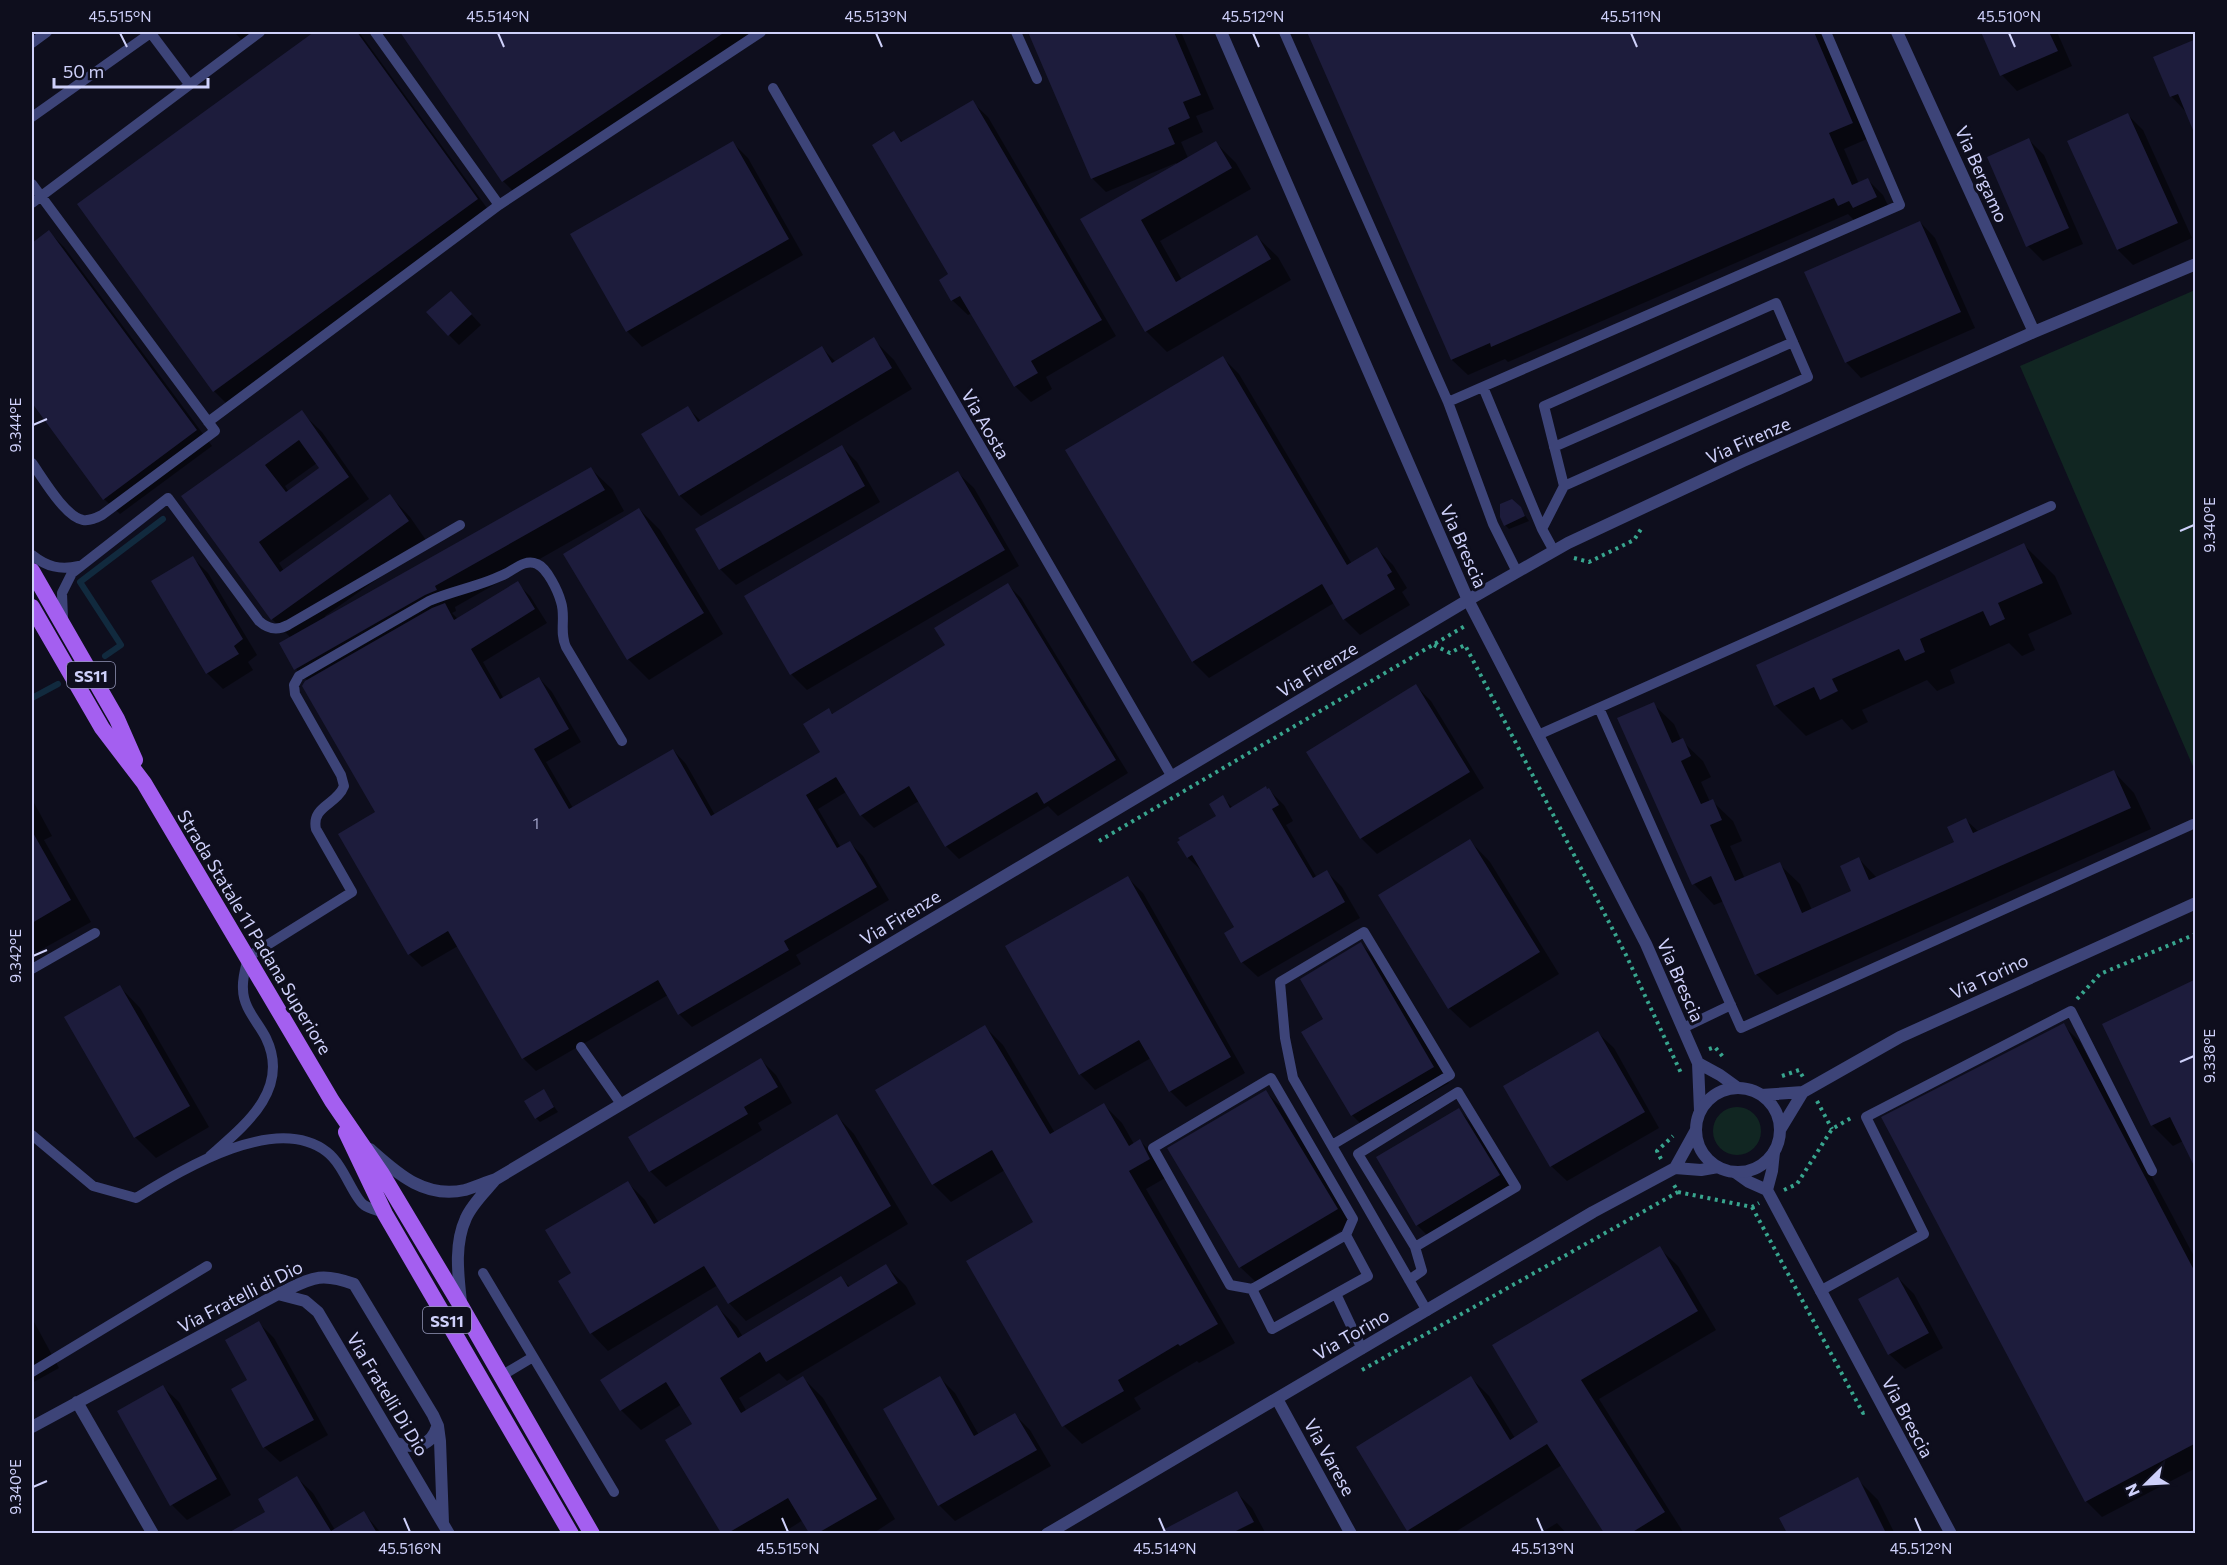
<svg xmlns="http://www.w3.org/2000/svg" width="2227" height="1565" viewBox="0 0 2227 1565" font-family="Commissioner,sans-serif">
  <rect width="100%" height="100%" fill="#0e0e1d"/>
  <path fill="#112622" d="M2195,290v481l-175,-405z
    M1713 1131a24 24 0 1 1 48 0a24 24 0 1 1-48 0Z"/>
  <path fill="#0007" fill-rule="evenodd" d="M32,32h11l-11,8z
    M234,32h27l-17,10z
    M317,32h42l133,183 -263,191 -15,-15 -135,-187z
    M402,32h361l-244,165 -16,-16z
    M1029,32h152l33,77 -18,7 7,16 -22,10 7,16 28,-15 20,20 15,26 -91,52 22,39 75,-43 21,20 13,23 -124,72 -21,-21 -64,-111 95,-55 -1,-2 -70,29 -14,-14z
    M1309,32h513l45,107 -23,10 15,35 9,-4 15,15 8,17 -36,9 -7,-7 -340,148 -3,-3 -37,16 -16,-15z
    M1982,32h75l15,34 -55,25 -15,-16z
    M2196,41l-10,71 -15,-16z
    M972,102l16,15 128,219 -70,41 6,12 -21,13 -16,-16 -43,-73 -4,2 -16,-15 -2,-25 -56,-142 9,9z
    M2128,115l15,15 49,108 -59,27 -15,-15z
    M2029,140l15,15 39,89 -40,17 -15,-15z
    M733,143l15,15 55,97 -161,92 -15,-16z
    M1920,222l15,16 40,90 -114,50 -15,-16z
    M49,232l15,15 148,199 -92,68 -16,-15 -72,-98v-156z
    M461,303l20,22 -22,20 -10,-10z
    M873,339l21,21 18,29 -211,127 -21,-20 -37,-62 45,-26 13,13 121,-73 14,14z
    M1223,358l16,16 113,190 25,-15 16,16 14,23 -5,4 8,13 -50,30 -16,-16 -10,-16 -125,75 -16,-16 -126,-211z
    M301,412l21,20 47,67 -90,64 5,8 106,-75 20,21 18,26 -103,73 1,2 265,-149 21,20 12,22 -169,96 1,4 -4,2 6,6 59,-36 13,13 17,27 -64,39 21,37 35,-21 13,14 29,50 -35,20 27,46 100,-58 13,14 29,51 107,-63 7,-42 5,5 113,-69 61,-61 13,13 107,175 -70,43 -10,-10 -89,53 -13,-13 -27,-45 -45,27 -13,-13 -15,-23 -28,17 23,39 9,-5 13,13 26,44 -93,55 5,9 -109,63 -13,-13 -11,-19 -132,76 -13,-13 -65,-112 -36,21 -13,-13 -31,-142 -70,-131 -12,-12 -15,-25 10,-6 -19,-19 -89,-123zM317,463l4,6 -32,23 -4,-6z
    M842,447l15,15 23,40 -144,83 -16,-16z
    M958,473l16,15 45,78 -212,124 -15,-15 -46,-79z
    M1520,508l9,13 -20,8 -4,-4z
    M639,509l21,21 63,104 -74,46 -21,-21z
    M2024,545l31,31 17,38 -44,20 7,16 -13,6 -13,-13 -59,27 5,13 -18,8 -10,-11 -65,30 6,12 -16,8 -10,-11 -36,17 -31,-31z
    M193,558l15,15 49,82 -9,7 5,8 -30,19 -16,-16 -54,-91z
    M1416,686l15,15 53,87 -107,66 -16,-16 -53,-86z
    M1653,704l21,20 7,16 22,21 8,16 -10,5 9,20 2,-1 21,20 9,20 -12,5 15,33 34,-15 21,20 12,26 41,-18 6,-33 18,19 79,-35 10,-23 13,12 135,-60 20,21 17,36 -374,166 -21,-21 -32,-73 -10,4 -20,-21z
    M1269,790l15,15 9,16 -7,4 31,53 10,-6 15,15 18,31 -102,59 -16,-15 -6,-35 -32,-54 -16,-15 -9,-16 39,-26 4,-19 11,11z
    M32,799l20,37 -8,4 47,82 -54,30 -5,-5z
    M1470,841l20,21 69,112 -89,54 -21,-20z
    M1128,878l15,15 102,180 -59,34 -16,-16 -19,-33 -56,32 -15,-16z
    M1361,944l16,16 72,123 -82,47 -15,-15 -27,-96z
    M2196,981l-13,160 -10,5 -21,-21z
    M120,987l20,21 69,119 -53,31 -21,-21z
    M2063,1025l17,17 116,218v208l-94,49 -16,-16z
    M985,1027l18,18 52,88 49,-28 18,18 12,21 6,-3 18,18 9,18 -21,12 89,154 -36,20 -2,-2 -63,37 7,11 -59,35 -18,-18 -29,-203 -30,-53 -54,32 -18,-18z
    M1598,1033l16,15 45,80 -92,53 -16,-15z
    M761,1060l15,15 16,28 -34,20 4,7 -96,57 -16,-16 -20,-34z
    M543,1091l15,21 -18,10 -4,-4z
    M1266,1092l15,15 71,117 -96,58 -16,-15z
    M1459,1110l15,16 40,65 -82,49 -15,-15z
    M837,1116l17,18 54,90 -162,97 -17,-18 -11,-18 -110,66 -17,-18 -18,-59 55,-91 17,17 14,23z
    M1659,1248l19,18 38,64 -117,69 84,133 -3,2h-75l-43,-69 -110,69h-40l-3,-4 62,-152 18,18 26,42 25,-15z
    M886,1266l20,20 10,18 -129,77 -8,-8 -40,25 8,14 56,-34 20,20 72,121 -23,15h-61l-8,-14 -22,14h-58l-56,-94 28,-16 -13,-20 -41,26 -20,-20 96,-103 20,20 6,10 98,-59 9,9z
    M1898,1278l16,16 29,54 -38,21 -16,-15z
    M32,1318l27,50 -27,15z
    M259,1323l15,15 54,97 -48,27 -16,-15 -15,-66z
    M940,1378l15,15 24,42 36,-20 15,15 21,36 -96,55 -15,-15 -55,-97z
    M163,1387l16,15 52,93 -44,25 -15,-15z
    M297,1478l16,15 22,37 29,-17 18,21h-151l36,-22z
    M1857,1479l21,21 17,34h-106l-8,-16z
    M1237,1493l15,15 14,26h-86l-5,-9z
    M1557,1523l10,11h-28z
    M2196,1527v7h-14z"/>
  <g fill="none" stroke-linecap="round" stroke-linejoin="round">
    <path stroke="#112a3e" stroke-width="6" d="M105,656l16,-11 -41,-63 83,-63
      M32,698l26,-14"/>
  </g>
  <path fill="#1d1c3c" fill-rule="evenodd" d="M314,32h43l121,167 -265,193 -136,-188z
    M400,32h325l-223,150z
    M1028,32h146l27,63 -18,7 7,16 -22,10 7,16 -84,35z
    M1307,32h507l39,91 -24,10 23,52 16,-7 9,19 -24,11 -4,-7 -11,5 -4,-8 -343,149 -1,-4 -39,17z
    M1981,32h68l9,19 -58,25z
    M2196,39v96h-1l-17,-41 -8,3 -17,-40z
    M973,100l129,220 -71,41 7,12 -24,14 -54,-91 -9,5 -12,-21 9,-6 -76,-129 22,-14 7,11z
    M2128,113l50,110 -61,27 -50,-109z
    M2029,138l40,90 -43,19 -39,-90z
    M733,141l56,98 -163,93 -56,-98z
    M1216,141l16,27 -91,52 35,62 81,-47 14,24 -126,73 -65,-113z
    M1920,221l41,91 -116,51 -41,-91z
    M49,230l148,200 -94,70 -71,-97v-160z
    M451,291l21,23 -24,22 -22,-24z
    M874,337l18,31 -213,128 -38,-62 47,-28 10,16 124,-76 10,17z
    M1223,356l124,209 30,-18 15,25 -5,3 8,14 -52,31 -21,-36 -130,78 -127,-212z
    M302,410l47,67 -90,65 21,30 110,-78 19,27 -138,99 -90,-124zM299,440l20,28 -33,24 -21,-27z
    M842,445l23,41 -146,84 -24,-41z
    M591,467l14,23 -170,96 2,4 -12,5 -131,75 -15,-27z
    M958,471l47,79 -215,125 -46,-79z
    M1512,499l9,8 4,9 -21,10 -4,-9v-13z
    M639,508l65,105 -77,47 -64,-106z
    M2024,543l19,40 -45,20 7,16 -15,7 -7,-15 -63,28 5,13 -20,9 -6,-12 -67,30 6,12 -18,9 -6,-13 -40,19 -18,-41z
    M193,556l50,83 -9,7 5,8 -33,20 -55,-93z
    M518,581l17,28 -64,40 29,50 39,-22 30,52 -35,20 35,60 104,-60 38,67 109,-64 -17,-28 26,-16 3,6 113,-69 -11,-17 74,-45 108,177 -72,44 -7,-12 -92,55 -36,-61 -49,30 -24,-39 -30,18 31,53 13,-7 27,46 -93,54 5,9 -111,65 -20,-35 -136,79 -74,-128 -40,24 -70,-121 37,-22 -73,-126 3,-5 127,-73 13,-5 9,17z
    M1416,684l54,88 -110,67 -54,-87z
    M1654,702l18,41 11,-5 8,18 -10,5 20,43 12,-5 9,21 -12,5 25,56 45,-19 22,51 49,-22 -11,-25 19,-9 10,23 85,-38 -7,-15 19,-9 7,15 141,-63 17,38 -376,167 -44,-99 -19,9 -75,-167z
    M1266,786l1,3 2,-1 10,17 -7,4 41,69 14,-8 18,32 -104,61 -17,-30 10,-6 -42,-72 -5,3 -10,-16 3,-2 -2,-2 38,-22 -7,-12 14,-9 7,13z
    M32,831l39,69 -39,23z
    M1470,839l70,113 -92,57 -70,-114z
    M1128,876l103,181 -62,35 -30,-52 -60,35 -74,-129z
    M1361,942l73,125 -83,49 -50,-84 22,-13 -23,-40z
    M2196,979v191l-26,-53 -19,9 -49,-102z
    M120,985l70,121 -56,32 -70,-121z
    M2064,1023l131,249 1,171 -111,59 -204,-385z
    M985,1025l65,109 54,-31 25,43 11,-7 10,20 -21,12 89,153 -38,22 -2,-2 -60,36 6,11 -62,36 -96,-166 67,-39 -41,-72 -60,35 -57,-95z
    M1598,1031l47,81 -95,55 -47,-81z
    M761,1058l17,29 -34,20 4,7 -99,58 -21,-35z
    M544,1089l10,18 -19,12 -11,-18z
    M1266,1090l72,119 -99,59 -72,-120z
    M1459,1108l41,67 -84,51 -40,-69z
    M837,1114l54,92 -163,98 -24,-38 -114,68 -32,-53 13,-8 -26,-43 83,-49 26,43z
    M1660,1246l38,65 -117,69 84,132 -34,21h-27l-57,-89 -140,87 -51,-84 115,-71 39,64 28,-18 -46,-77z
    M886,1264l12,19 -132,79 -6,-10 -40,26 21,35 62,-37 74,123 -59,34h-9l-21,-35 -60,35h-7l-56,-93 27,-16 -26,-42 -46,29 -20,-31 117,-75 21,33 103,-62 7,11z
    M1898,1277l31,56 -41,22 -30,-56z
    M259,1321l55,99 -51,28 -32,-59 16,-9 -22,-40z
    M940,1376l34,60 41,-23 22,37 -99,56 -55,-97z
    M163,1385l54,94 -47,27 -53,-95z
    M297,1476l34,55 33,-20 13,22h-149l37,-21 -7,-13z
    M1858,1477l28,56h-99l-8,-15z
    M1237,1491l17,31 -22,11h-75z"/>
  <g fill="none" stroke-linecap="round" stroke-linejoin="round">
    <path stroke="#38a58e" stroke-width="4" stroke-dasharray="3 4.5" stroke-linecap="butt" d="M1574,558l15,4 45,-22 9,-14
      M1434,645l16,8 15,-8 161,310 55,118
      M1099,841l366,-215
      M2077,999l23,-25 96,-40
      M1709,1049l6,-2 8,10
      M1782,1076l17,-6 4,7
      M1817,1101l15,28
      M1661,1159l-4,-8 16,-15
      M1784,1190l13,-6 35,-55 19,-11
      M1678,1192l74,15 7,-4
      M1752,1207l111,206 5,-2
      M1362,1370l316,-178 -4,-7"/>
    <path stroke="#3d4478" stroke-width="10" d="M150,32l39,52
      M375,32l124,173
      M1016,32l21,47
      M1284,32l164,370 45,122 24,48
      M32,43l15,-11
      M773,88l399,689
      M32,117l120,-85
      M32,184l183,247 -113,84c-6,3 -12,6 -19,5 -18,-3 -41,-43 -51,-57
      M32,203l228,-171
      M1483,387l59,142
      M1448,402l452,-197 -74,-173
      M208,422l291,-217 262,-173
      M1554,447l239,-105
      M1554,551l-12,-22 22,-43 244,-109 -32,-74 -232,103 20,80
      M32,555c15,12 28,15 47,11
      M63,619l-1,-26 10,-20 96,-75 91,123c9,8 18,10 29,4l172,-100
      M1599,708l142,320 452,-204
      M1538,735l513,-229
      M32,969l63,-36
      M1683,1028l48,-23
      M581,1047l40,57
      M32,1135l61,51 43,12c46,-28 139,-86 191,-46 17,13 26,45 37,53 6,4 15,6 21,9
      M1332,1145l118,-70 -86,-143 -84,50 5,56 8,40 134,233
      M210,1156c34,-30 81,-66 56,-118 -8,-16 -23,-30 -23,-49 -1,-11 3,-22 5,-32l104,-65 -36,-63c-5,-23 21,-24 28,-43l-3,-11 -46,-81 -1,-9 5,-9 130,-75c25,-11 53,-15 78,-28 9,-5 19,-14 30,-9 10,4 21,27 24,38 5,15 -2,30 5,45l56,94
      M1346,1235l22,41 -96,53 -20,-40z
      M483,1273l131,219
      M1409,1280l13,-9 -7,-24 -57,-93 100,-62 58,95 -101,60
      M1252,1289l-22,-4 -77,-137 118,-70 82,141 -7,16
      M1820,1291l104,-57 -58,-117 205,-106 81,160
      M1336,1294l26,55
      M32,1372l175,-106
      M501,1376l32,-19"/>
    <path stroke="#3d4478" stroke-width="12" d="M1221,32l247,568 178,344 52,119 2,48
      M1897,32l137,300
      M1698,1063l22,12 18,13
      M370,1149c27,24 54,50 95,41 10,-3 21,-8 31,-11l972,-579 100,-57 175,-82 291,-129 162,-68
      M1774,1152l-2,19 -5,19 184,344
      M1735,1172l14,10 18,8
      M278,1294l27,7 13,11 131,222
      M461,1302c-3,-28 -7,-58 5,-84 6,-14 19,-26 29,-38
      M1277,1399l74,135
      M77,1402l76,132
      M32,1427l246,-133c33,-15 40,-23 76,-10l79,131 5,11 2,15 3,82
      M396,1443c18,6 35,4 41,-16"/>
    <path stroke="#3d4478" stroke-width="12" d="M1696 1130a42 42 0 1 1 84 0a42 42 0 1 1-84 0Z
      M1761,1095l42,-3 97,-55 296,-134
      M1780,1130l23,-38
      M1675,1168l21,-38
      M1047,1534l546,-322 82,-44 26,2 17,-3"/>
    <path stroke="#a45ff0" stroke-width="16" d="M32,571l85,148 18,41
      M32,607l70,121 42,55 188,318 50,73 79,132 131,228
      M346,1132l39,82 186,320"/>
  </g>
  <path fill="none" stroke="#ced0fa" stroke-width="2" d="M120,33l7,14M498,33l6,14M876,33l6,14M1253,33l6,14M1631,33l6,14M2009,33l6,14M33,425l14,-6M2180,531l14,-6M33,956l14,-6M2180,1062l14,-6M33,1487l14,-6M404,1518l6,14M782,1518l6,14M1159,1518l6,14M1537,1518l6,14M1915,1518l6,14"/>
  <g text-anchor="middle" dominant-baseline="central" stroke-width="6" stroke-linejoin="round" paint-order="stroke">
    <g font-size="15" fill="#a2a3ca">
      <text x="536" y="823">1</text>
    </g>
    <g fill="#0e0e1d" stroke="#9496b8" stroke-width="1.5">
      <rect x="67" y="662" width="48" height="26" rx="4.5"/>
      <rect x="423" y="1307" width="48" height="26" rx="4.5"/>
    </g>
    <g font-size="16" font-weight="bold" fill="#ced0fa">
      <text x="91" y="675">SS11</text>
      <text x="447" y="1320">SS11</text>
    </g>
    <g font-size="18" fill="#ced0fa" stroke="#0e0e1d">
      <text transform="translate(1982 174) rotate(66)">Via Bergamo</text>
      <text transform="translate(986 424) rotate(60)">Via Aosta</text>
      <text transform="translate(1748 440) rotate(-24)">Via Firenze</text>
      <text transform="translate(1464 546) rotate(66)">Via Brescia</text>
      <text transform="translate(1317 669) rotate(-31)">Via Firenze</text>
      <text transform="translate(900 917) rotate(-31)">Via Firenze</text>
      <text transform="translate(255 932) rotate(59)">Strada Statale 11 Padana Superiore</text>
      <text transform="translate(1989 976) rotate(-25)">Via Torino</text>
      <text transform="translate(1681 980) rotate(66)">Via Brescia</text>
      <text transform="translate(240 1296) rotate(-27)">Via Fratelli di Dio</text>
      <text transform="translate(1351 1334) rotate(-30)">Via Torino</text>
      <text transform="translate(388 1394) rotate(59)">Via Fratelli Di Dio</text>
      <text transform="translate(1908 1417) rotate(62)">Via Brescia</text>
      <text transform="translate(1330 1457) rotate(61)">Via Varese</text>
    </g>
  </g>
  <rect width="2227" height="1565" fill="none" stroke="#0e0e1d" stroke-width="66"/>
  <g transform="translate(2146 1484) rotate(246)" stroke="#0e0e1d" stroke-width="4.5" paint-order="stroke">
  <path d="M0-4.5L10 22L0 15L-10 22Z" fill="#ced0fa"/>
  <text y="-9" font-size="16" font-weight="bold" text-anchor="middle" fill="#ced0fa">N</text>
  </g>
  <path d="M54 78v9h154v-9" fill="none" stroke="#ced0fa" stroke-width="3"/>
  <text x="63" y="78" font-size="18" fill="#ced0fa" stroke="#0e0e1d" stroke-width="4.5" paint-order="stroke">50 m</text>
  <rect x="33" y="33" width="2161" height="1499" fill="none" stroke="#ced0fa" stroke-width="2"/>
  <g font-size="15" text-anchor="middle" fill="#ced0fa">
    <text x="120" y="22">45.515°N</text>
    <text x="498" y="22">45.514°N</text>
    <text x="876" y="22">45.513°N</text>
    <text x="1253" y="22">45.512°N</text>
    <text x="1631" y="22">45.511°N</text>
    <text x="2009" y="22">45.510°N</text>
    <text transform="translate(16 425) rotate(-90)" y="5">9.344°E</text>
    <text transform="translate(2210 525) rotate(-90)" y="5">9.340°E</text>
    <text transform="translate(16 956) rotate(-90)" y="5">9.342°E</text>
    <text transform="translate(2210 1056) rotate(-90)" y="5">9.338°E</text>
    <text transform="translate(16 1487) rotate(-90)" y="5">9.340°E</text>
    <text x="410" y="1554">45.516°N</text>
    <text x="788" y="1554">45.515°N</text>
    <text x="1165" y="1554">45.514°N</text>
    <text x="1543" y="1554">45.513°N</text>
    <text x="1921" y="1554">45.512°N</text>
  </g>
</svg>
